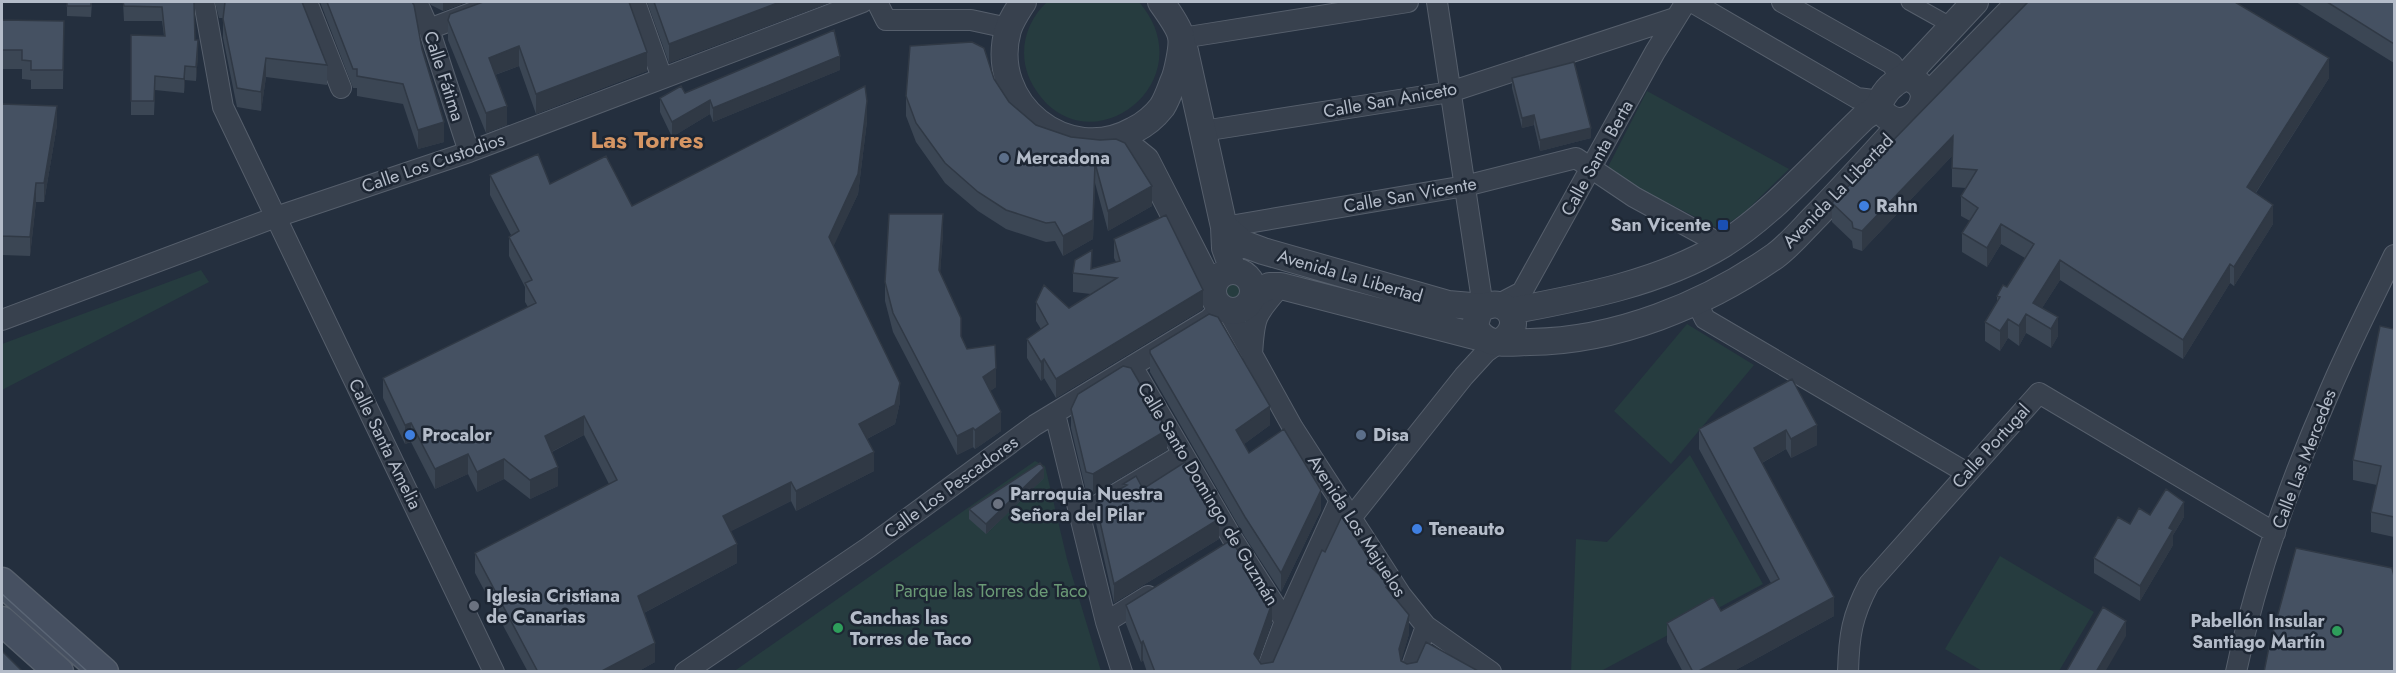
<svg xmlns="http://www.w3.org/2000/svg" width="2396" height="673" viewBox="0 0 2396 673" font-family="Jost,sans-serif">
  <rect width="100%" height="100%" fill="#242f3e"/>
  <path fill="#263c3f" d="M1047,2h92c63,73 -34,157 -92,102 -11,-12 -19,-24 -22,-40 -4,-24 5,-46 22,-62z
    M1647,91l142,78 -45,44 -25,16 -110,-56v-8z
    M201,270l8,12 -207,108v-46z
    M1223 291a11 11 0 1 1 22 0a11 11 0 1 1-22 0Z
    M1687,324l67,41 -83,99 -57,-53z
    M1690,455l73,129 -162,87 -30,1 5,-133 31,3z
    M1035,461l10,5 22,93 34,112 -368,1z
    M2000,556l94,56 -35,59h-77l-37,-22z"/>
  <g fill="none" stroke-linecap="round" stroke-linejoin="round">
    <defs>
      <path id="pedestrian" d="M1909,2l43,24"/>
      <path id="minor" d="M204,2l19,105 271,565
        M307,2l34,86
        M417,2l12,27 40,123
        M635,2l27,76
        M877,2l9,18h85l37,8
        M1437,2l46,305
        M1692,2l165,96 24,3
        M1782,2l110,62 9,15
        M429,29l71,-27
        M1182,38l226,-36
        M1203,131l247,-39 225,-74
        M1224,227l241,-41 111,-28 58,39 88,48
        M1697,303l8,16 262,154
        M1499,304l23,-12 133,-240 31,-50
        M1228,311l65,117 108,167 25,31 65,46
        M2,320l274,-103 193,-65 394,-150
        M1252,356c2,-39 3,-41 29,-70
        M1132,366l103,177 50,78
        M1055,414l51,208 16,50
        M1079,516l104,-62
        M1351,518l113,-142 22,-24 14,-10
        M1106,622l42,-26
        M685,672l184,-125 166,-122 173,-105 13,-12
        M1266,672l19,-51 55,-121
        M1410,672l16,-46
        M1848,672c1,-37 4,-56 21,-88l170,-191 236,140
        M2236,672c20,-95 53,-188 92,-277 20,-48 44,-94 66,-140"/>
      <path id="tertiary" d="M1023,2c-5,8 -12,18 -15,28 -21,74 59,138 126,100 10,-5 21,-14 28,-23 5,-8 8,-17 11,-25 4,-8 10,-36 8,-45 -1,-8 -15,-28 -20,-35
        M1185,51l39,176 1,21 8,22
        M1905,77c45,12 -2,70 -26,30 3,-14 14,-24 26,-30l70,-75
        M1925,99l95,-97
        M1106,141l19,2 21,17 67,131
        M1224,227l20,17 19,7 185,53 35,3
        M1213 291a20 20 0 1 1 40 0a20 20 0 1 1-40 0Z
        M1254,294l15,-8h12l201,52
        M1510,311c70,-13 150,-28 212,-66 49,-30 99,-87 142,-128l15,-10
        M1500,342c29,-17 4,-52 -21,-31l-4,14c8,24 34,17 55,17 86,-1 175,-37 245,-86 15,-11 29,-28 42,-41 30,-31 58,-62 87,-94"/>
      <path id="secondary" d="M2,582l102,90
        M2,621l57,51"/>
    </defs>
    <use href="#pedestrian" stroke="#565f6c" stroke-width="17"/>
    <use href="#minor" stroke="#565f6c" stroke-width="22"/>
    <use href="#tertiary" stroke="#565f6c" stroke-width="28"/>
    <use href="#secondary" stroke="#565f6c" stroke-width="31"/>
    <use href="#pedestrian" stroke="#38414e" stroke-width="15"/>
    <use href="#minor" stroke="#38414e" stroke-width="20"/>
    <use href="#tertiary" stroke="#38414e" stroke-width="26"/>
    <use href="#secondary" stroke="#465061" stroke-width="28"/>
    <path stroke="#5a6575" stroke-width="1.5" d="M2,594l86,78"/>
  </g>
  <path fill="#3b4654" d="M67,2h25l-1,15 -24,-1z
    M123,2h71l1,38 3,14 -2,27 -11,-1 -1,13 -29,-3 -1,25h-23v-80l33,1 -2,-15h-38z
    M215,2h87l25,63v20l-61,-8 -5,34 -24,-4 -14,-69v-20h-4z
    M320,2h92l10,47 22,93 -26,7 -15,-45 -46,-8v-8h-4z
    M429,2h38l-24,9 -12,-6z
    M647,2h184l-162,61z
    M2028,2l301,76 -73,115 17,31 -39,62 -4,-3 -47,76 -123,-79 -18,28 16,28 -7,12 -25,-15 -7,13 -11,-8 -8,13 -15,-10v-19l12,-20v-6l10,-9 18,-29 -24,-14 -14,23 -25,-15v-19l8,-12 -9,-5v-20l5,-8 -14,-1v-31l-90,95 -9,-3 -1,-7 -20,-19v-19z
    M2296,2h98v61z
    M2,20l62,1 -1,68h-32v-9l-9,-1v-10h-20z
    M448,20l199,51 -111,43 -17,-48 -24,9 12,50 -21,8 -38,-93z
    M840,70l-127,52 -3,-8 -38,23 -12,-25v-14l25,-5z
    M1512,78l79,60 -51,13 -6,-26 -12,3 -10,-40z
    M994,79l15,23 27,23 116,81 -44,25 -13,-48 -2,56 -30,17 -8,-15 -9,1 -40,-13 -28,-18 -33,-28 -29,-41 -10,-26v-20z
    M2,104l55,21 -13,77h-8l-6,54 -28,-1z
    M867,121l-9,73 -25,52 67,156 -5,22 -28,15 7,32 -78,40 -5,-10 -60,30 6,32 -93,50 11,49 -18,10h-109l-53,-99v-20l134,-69 -25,-49 -32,17 6,34 -28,13 -26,-20 -27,13 -9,-18 -33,15 -24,-47 -6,2 -22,-46v-20l145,-71 -3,-5v-15l-16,-31v-19l2,-2 -21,-40v-20l60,9 82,22z
    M943,233l-3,40 21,63 6,13 29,38 -6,4 11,40 -26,18 -2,-2 -16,8 -64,-123 -8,-31v-19z
    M1114,239l89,70 -147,89 -12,-20 -3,3 -14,-23v-19l14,-10 -5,-8v-19l33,6 22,-14 -18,-2v-19l43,-11 -2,-4z
    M2394,329v208l-23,-5v-20l6,-27 -24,-5v-20z
    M1150,350l120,75 -26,19 5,9 72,57 -40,82 -36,-55 -95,-165z
    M1792,379l25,66 -26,13 -5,-9 -24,14 72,153 -102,56h-49l-16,-30v-19l54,-12 50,-28 -72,-134v-20z
    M1071,409l96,41 -74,44 -7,-3 -15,-63z
    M1044,478l-58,56 -17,-15v-10z
    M1123,484l20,5 76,50 -105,64 -18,-80v-19l27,-17z
    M2150,515l34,2 -11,18v10l-33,56 -46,-28v-15l36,-34z
    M1373,569l16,21 20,44 -8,26 6,4 73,8h-333l-4,-12 -2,2 -15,-38v-19l146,17 -13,38 2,4 12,-2z"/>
  <path fill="#303945" d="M443,2h24l-24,9z
    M780,2h51l-162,61v-19z
    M198,40v14l-2,27v-14z
    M519,46v20l-30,11v-19z
    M647,52v19l-111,43v-20z
    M840,56v14l-127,52v-14z
    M266,58v19l-5,34v-19z
    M2329,58v20l-82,128v-19z
    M185,66v14l-1,13v-14z
    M710,100v14l-38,23v-15z
    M867,101v20l-9,73 -29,62v-19z
    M57,106v19l-13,77v-19z
    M507,106v19l-21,8v-20z
    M1534,115v10l-12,3v-10z
    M444,122v20l-26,7v-19z
    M1591,128v10l-51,13v-11z
    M1953,136v19l-91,96v-20z
    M1095,163l-2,76 -30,17v-20z
    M36,183v19l-6,54v-19z
    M1152,186v20l-44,25v-20z
    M2273,205v19l-39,62v-19z
    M943,214v19l-4,56v-19z
    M2001,224v20l-14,23v-19z
    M2060,260v20l-25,39 -2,-16z
    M2230,264v19l-47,76v-19z
    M1203,290v19l-147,89v-19z
    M2026,314v19l-7,13v-20z
    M2058,317v19l-7,12v-19z
    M2008,319v19l-8,13v-20z
    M1044,359v19l-3,3v-19z
    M996,368v19l-13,9v-19z
    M900,383v19l-5,22 -36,19v-19z
    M1270,406v19l-34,25v-20z
    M1001,412v19l-26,18v-19z
    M584,416v19l-39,20v-19z
    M411,423v19l-6,2v-19z
    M1817,425v20l-26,13v-19z
    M973,428v19l-16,8v-19z
    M1167,430v20l-74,44v-20z
    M1786,430v19l-32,18v-19z
    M874,452v19l-78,40v-20z
    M468,454v20l-33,15v-20z
    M504,459v20l-27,13v-20z
    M558,467v19l-28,13v-19z
    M1044,468v10l-58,56v-10z
    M791,482v19l-68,34v-19z
    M1321,490v20l-40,82v-19z
    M2184,502v15l-11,18v10l-33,56v-15l29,-58z
    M1219,519v20l-105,64v-19z
    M737,544v19l-99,53v-20z
    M1834,597v19l-102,56h-35z
    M1272,603v19l-17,50 -1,-18z
    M1409,615v19l-10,35v-20z
    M2126,621v15l-21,36h-9z
    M1143,641v19l-2,2v-19z
    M655,643v19l-18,10h-37z"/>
  <path fill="#455162" stroke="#303945" stroke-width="1.5" d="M67,2h24v4h-24z
    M123,2h71l1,38h3l-2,27 -11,-1 -1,13 -29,-3 -1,25h-23v-66l34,1 -3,-29 -38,-1z
    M225,2h77l25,63 -61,-7 -5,34 -24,-4 -14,-69z
    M327,2h85l2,3 8,44 22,73 -26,8 -15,-46 -46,-8v-7h-4z
    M483,2h146l18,50 -111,42 -17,-48 -30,12 18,48 -21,7 -38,-93 2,-6z
    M654,2h126l-111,42z
    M2028,2h207l94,56 -82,129 26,18 -39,62 -4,-3 -47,76 -123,-80 -27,43 25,14 -7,12 -25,-15 -7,12 -11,-7 -8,12 -15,-9 15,-25 -3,-1 6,-11 4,2 27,-43 -33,-20 -14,24 -25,-15 16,-25 -17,-12 16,-26 -25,-2 1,-32 -91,95 -9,-3 -1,-6 -20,-19z
    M2327,2h67v42z
    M2,20l62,1 -1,49h-32v-9l-9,-1v-10h-20z
    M834,30l6,26 -127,52 -3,-8 -38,22 -12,-24 21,-12 4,7z
    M972,42l12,6 10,31 15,23 27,23 35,12 29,3 16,-1 9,4 27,43 -44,25 -13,-48 -2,57 -30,16 -8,-14 -9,1 -40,-13 -28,-18 -33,-29 -29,-40 -10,-27 4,-50z
    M1574,62l17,66 -51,12 -6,-25 -12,3 -10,-40z
    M865,86l2,15 -9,73 -29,63 71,146 -5,22 -36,19 15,28 -78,39 -5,-9 -68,34 14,28 -99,52 17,47 -55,29h-62l-63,-119 142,-73 -33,-64 -39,20 13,31 -28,13 -26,-21 -27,13 -9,-18 -33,15 -24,-46 -6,2 -22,-47 153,-75 -11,-20 7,-3 -23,-43 10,-6 -29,-56 48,-21 12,30 56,-28 26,50z
    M2,104l55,2 -13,77h-8l-6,54 -28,-1z
    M889,214h54l-4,56 22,48v18l6,13 28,-4 1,23 -13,9 18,35 -26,18 -2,-2 -16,8 -64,-123 -8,-31z
    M1166,215l37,75 -147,89 -12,-20 -3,3 -14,-23 21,-15 -12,-22 8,-17 25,23 48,-30 -44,-5 2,-13 17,-10 -1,19 29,-8 -6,-22z
    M1209,314l9,3 52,89 -34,24 13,23 35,-24 37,61 -40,83 -36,-56 -95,-164v-3z
    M2380,326l14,3v188l-23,-5 10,-46 -28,-6z
    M1123,366l8,2 36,62 -74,44 -7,-2 -15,-63 7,-15z
    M1792,379l25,46 -26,14 -5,-9 -32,18 80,149 -137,75h-4l-26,-49 46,-26 8,14 58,-32 -80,-150z
    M1185,462l34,57 -105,65 -18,-80 31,-19 -4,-1 13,-8 7,13z
    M1040,463l4,5 -58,56 -17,-15z
    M2166,489l18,13 -15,26 4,2 -33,56 -46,-28 24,-41 12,7 9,-16 11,7z
    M1342,516l31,49 -1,3 17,16 -3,3 23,28 -10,34 2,12 6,3 10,-2 9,-20 54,30h-325l-12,-31 -2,2 -15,-38 105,-65 41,63 -18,51 7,10 12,-2 49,-112 3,2z
    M2296,548l96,20 2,8v96h-130l5,-25z
    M2103,607l23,14 -30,51h-30z
    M2,651l21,21h-21z"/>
  <g fill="#5c6f8a" stroke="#1d2633" stroke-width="2">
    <circle cx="1004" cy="158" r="6"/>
    <circle cx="1361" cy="435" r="6"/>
  </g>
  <g fill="#3f7fe0" stroke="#1d2633" stroke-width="2">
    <circle cx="1864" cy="206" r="6"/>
    <circle cx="410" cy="435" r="6"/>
    <circle cx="1417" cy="529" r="6"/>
  </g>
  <rect fill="#1a4fb4" stroke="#1d2633" stroke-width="2" x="1717" y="219" width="12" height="12" rx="3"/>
  <g fill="#6b7280" stroke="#1d2633" stroke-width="2">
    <circle cx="998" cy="504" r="6"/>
    <circle cx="474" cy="606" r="6"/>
  </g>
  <g fill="#2e9e5b" stroke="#1d2633" stroke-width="2">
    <circle cx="838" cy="628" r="6"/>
    <circle cx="2337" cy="631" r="6"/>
  </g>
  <g text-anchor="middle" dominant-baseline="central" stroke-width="5" stroke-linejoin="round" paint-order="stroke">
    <g font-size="18" fill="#b4bcc9" stroke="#1d2633">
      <text transform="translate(444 76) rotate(72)">Calle Fátima</text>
      <text transform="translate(1390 100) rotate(-10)">Calle San Aniceto</text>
      <text transform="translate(1597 158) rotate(-61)">Calle Santa Berta</text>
      <text transform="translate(433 163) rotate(-19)">Calle Los Custodios</text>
      <text transform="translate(1838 191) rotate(-46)">Avenida La Libertad</text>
      <text transform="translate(1410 195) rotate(-10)">Calle San Vicente</text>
      <text transform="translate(1350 276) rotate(16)">Avenida La Libertad</text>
      <text transform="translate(385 444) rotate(64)">Calle Santa Amelia</text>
      <text transform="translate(1991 446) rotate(-48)">Calle Portugal</text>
      <text transform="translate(2304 459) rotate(-69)">Calle Las Mercedes</text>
      <text transform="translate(951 487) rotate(-36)">Calle Los Pescadores</text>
      <text transform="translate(1208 494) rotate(59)">Calle Santo Domingo de Guzmán</text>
      <text transform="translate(1357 526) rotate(57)">Avenida Los Majuelos</text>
    </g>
    <g font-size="18" font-weight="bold" fill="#b4bcc9" stroke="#1d2633" text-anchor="start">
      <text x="1016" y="158">Mercadona</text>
      <text x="1876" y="206">Rahn</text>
      <text x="1711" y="225" text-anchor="end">San Vicente</text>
      <text x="422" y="435">Procalor</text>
      <text x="1373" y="435">Disa</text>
      <text x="1010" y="494">Parroquia Nuestra<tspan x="1010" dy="21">Señora del Pilar</tspan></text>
      <text x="1429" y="529">Teneauto</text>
      <text x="486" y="596">Iglesia Cristiana<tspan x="486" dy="21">de Canarias</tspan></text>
      <text x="850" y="618">Canchas las<tspan x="850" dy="21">Torres de Taco</tspan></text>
      <text x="2325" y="621" text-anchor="end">Pabellón Insular<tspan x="2325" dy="21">Santiago Martín</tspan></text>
    </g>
    <g font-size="18" fill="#6b9a76" stroke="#1d2633">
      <text x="991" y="591">Parque las Torres de Taco</text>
    </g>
    <g font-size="24" font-weight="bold" fill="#d59563" stroke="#1d2633">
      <text x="647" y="139">Las Torres</text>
    </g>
  </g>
  <rect width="2396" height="673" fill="none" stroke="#b4bcc9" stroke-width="6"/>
</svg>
